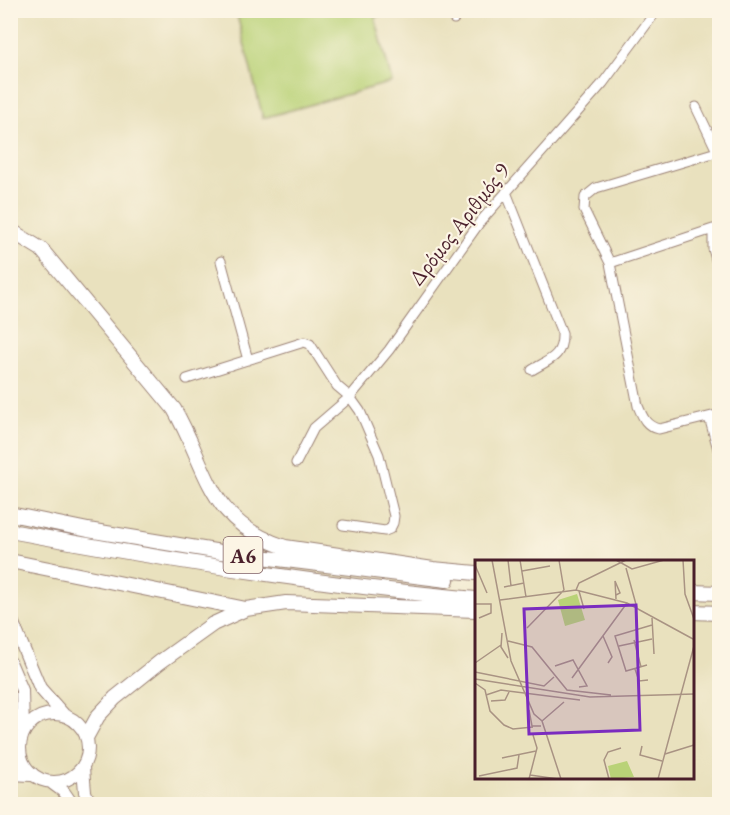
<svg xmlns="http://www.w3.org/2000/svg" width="730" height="815" viewBox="0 0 730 815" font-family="'EB Garamond',serif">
  <rect width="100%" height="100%" fill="#fcf5e5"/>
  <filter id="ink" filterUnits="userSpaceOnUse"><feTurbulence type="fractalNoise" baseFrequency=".0167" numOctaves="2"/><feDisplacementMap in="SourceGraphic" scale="12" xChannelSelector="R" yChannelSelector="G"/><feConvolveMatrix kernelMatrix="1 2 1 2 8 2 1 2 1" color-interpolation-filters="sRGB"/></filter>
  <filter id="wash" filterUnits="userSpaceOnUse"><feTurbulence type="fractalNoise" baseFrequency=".008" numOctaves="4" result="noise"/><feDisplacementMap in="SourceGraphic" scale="24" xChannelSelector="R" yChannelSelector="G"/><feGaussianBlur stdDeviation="1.35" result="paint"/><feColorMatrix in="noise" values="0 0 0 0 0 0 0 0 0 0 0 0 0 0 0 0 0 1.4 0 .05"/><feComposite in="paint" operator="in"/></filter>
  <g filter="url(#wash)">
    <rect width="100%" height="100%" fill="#e9e1be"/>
    <path fill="#b9d277" stroke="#827851" stroke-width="1.5" d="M236,11h147l1,3 -9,3 17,65 -129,36z"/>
  </g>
  <g filter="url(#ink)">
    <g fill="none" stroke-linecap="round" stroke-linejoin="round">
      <defs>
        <path id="minor" d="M454,10v9
          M719,10l1,1
          M696,107l21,44
          M720,151l-124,37 -11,9 -1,13 26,53 28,143c5,12 8,20 21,23l61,-15
          M506,192l56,141c1,24 -12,26 -30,37
          M713,229v20l7,24
          M221,261l27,99
          M610,263l103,-34h7
          M187,379l117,-37 6,2 27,42 13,11 10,14 19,44 15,61 -1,7 -3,6 -5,2 -42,-6
          M709,417l11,39
          M296,463l18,-35 36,-31 39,-47 91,-128 123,-139 54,-73"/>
        <path id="major" d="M10,616l30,72 23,26
          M10,662l12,28 1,41
          M20 748a34 34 0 1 1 68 0a34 34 0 1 1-68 0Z
          M83,768l2,24 5,12
          M52,783l11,8 9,13"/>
        <path id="highway" d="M10,230l31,19 133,160c36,63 33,112 111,138l148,22 43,4
          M10,514l78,16 133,22 226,28
          M10,531c155,29 310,54 466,68
          M10,561l236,48
          M692,592l28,1
          M692,612l28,1
          M87,736l11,-20 17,-18 45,-36 53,-38 33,-15 40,-6 190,7
          M10,773l21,1"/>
      </defs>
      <use href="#minor" stroke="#9a8074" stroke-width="11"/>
      <use href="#major" stroke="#9a8074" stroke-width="14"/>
      <use href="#highway" stroke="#9a8074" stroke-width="16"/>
      <use href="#minor" stroke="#fff" stroke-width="9"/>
      <use href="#major" stroke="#fff" stroke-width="12"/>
      <use href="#highway" stroke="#fff" stroke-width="14"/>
    </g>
  </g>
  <g text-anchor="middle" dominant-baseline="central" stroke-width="4.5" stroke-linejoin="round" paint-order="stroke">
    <rect fill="#fcf5e5" stroke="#7f5f63" stroke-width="1.5" x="223.5" y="537" width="39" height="36" rx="4.5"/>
    <g font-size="21" font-weight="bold" fill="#4a1f2b">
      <text x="243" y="555">A6</text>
    </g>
    <g font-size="22" fill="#4a1f2b" stroke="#fcf5e5">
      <text transform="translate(459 224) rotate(-52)">Δρόμος Αριθμός 9</text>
    </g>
  </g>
  <g transform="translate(475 560)">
    <rect width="219" height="219" fill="#e9e1be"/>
    <path d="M102,34l8,26 -20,6 -7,-26zM152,201l7,16 -23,2 -3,-13z" fill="#b9d277"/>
    <path fill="none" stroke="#a99383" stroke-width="1.5" d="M17,0l19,101 23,53 8,7 19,58M33,0l3,26M45,0l6,37M84,0l5,30M141,0l16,9 32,-9M208,0l2,34 9,25M0,5l12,28M151,8l11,40M47,11l28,-5M29,27l20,-4M101,30l3,-7 47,-23M104,31l5,18M141,39l-1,-18 5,12 -4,2M25,40l76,-10 51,13 66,36M0,44h16v9l-12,5M177,58l2,36M52,68l37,-38M27,73l-1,14 7,11M128,76l9,21 -4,6M159,80l7,27M33,81l24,6 35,43 44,5M144,86l33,-7M0,103l26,-18M172,105l-21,6 -11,-35 37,-11M80,106l18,-6 14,26 -8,1M160,109l4,12 9,-1M0,112l69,14 10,-9M97,118l55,-75M0,119l115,18 104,-3M0,123l10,7 5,21 14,14 9,4 20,-2M11,135l15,-5 79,10M16,141l14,-1 4,-8M54,150l3,16h9M67,161l22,-19M167,186l-2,9 22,6M190,194l29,-9M27,198l34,-7M55,215l28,4M4,216l38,-8 2,-13M54,219l8,-31 -4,-13M134,219l-5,-19 4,-8 13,-4M183,219l36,-133"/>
    <path fill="#7b2cbf" fill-opacity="0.15" stroke="#7b2cbf" stroke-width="3" d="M161,45l4,125 -111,4 -5,-125z"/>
    <rect width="219" height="219" fill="none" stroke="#4a1f2b" stroke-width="3"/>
  </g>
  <rect width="730" height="815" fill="none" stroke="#fcf5e5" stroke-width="36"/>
</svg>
